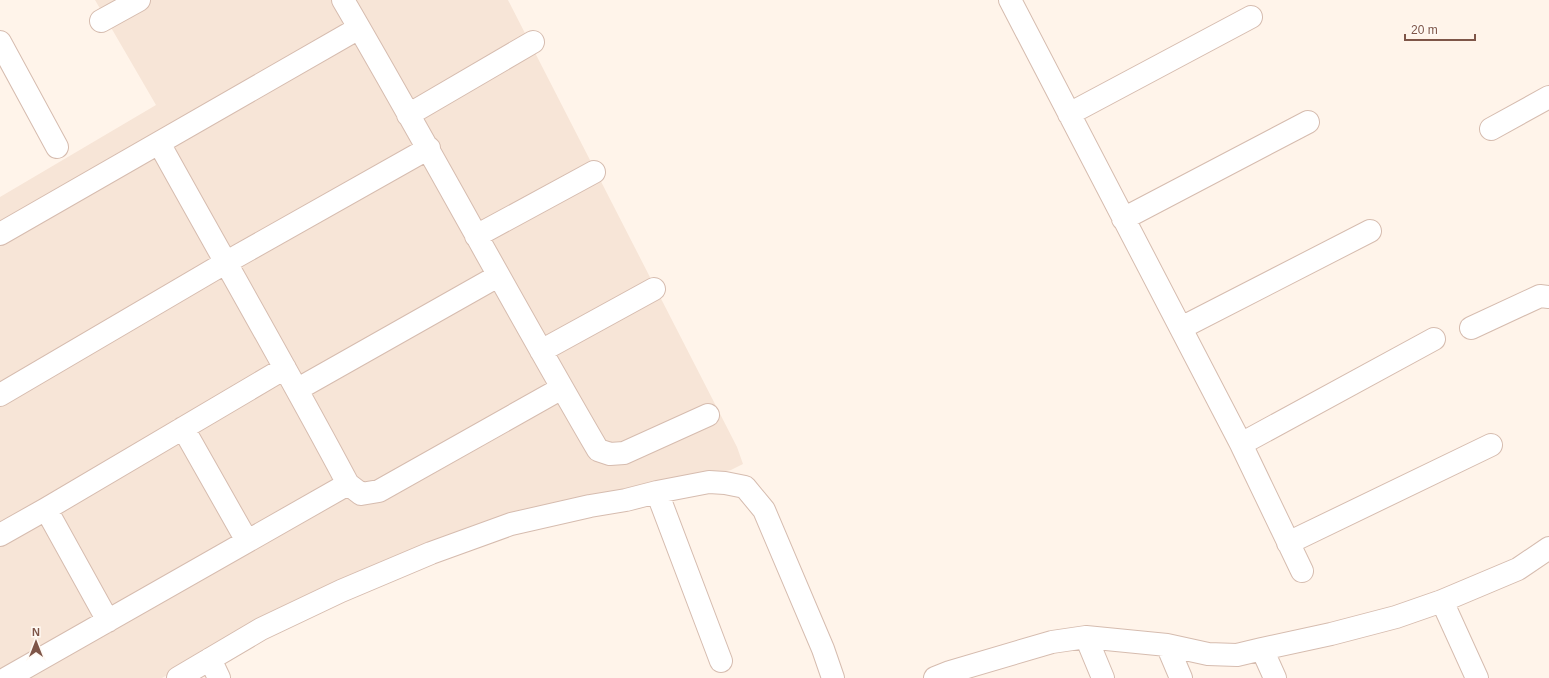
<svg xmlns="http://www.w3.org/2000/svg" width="1549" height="678" viewBox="0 0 1549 678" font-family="Arial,sans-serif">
  <rect width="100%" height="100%" fill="#fff4ea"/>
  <path fill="#f7e5d7" d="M95,0h413l229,447 6,17 -12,6 -127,23 -132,33 -174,78 -136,74h-162v-481l156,-92z"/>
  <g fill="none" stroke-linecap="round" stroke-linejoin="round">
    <defs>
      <path id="minor" d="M343,0c87,149 168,301 255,450l12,4 14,-1 84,-38
        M1010,0l231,444 61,127
        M101,21l38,-21
        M0,42l57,105
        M1069,114l182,-97
        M408,115l125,-73
        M1491,129l58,-32
        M159,143c63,114 128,226 189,341l13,10 18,-3 183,-103
        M1123,219l185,-97
        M0,234l359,-206
        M476,236l118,-64
        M1181,328l189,-97
        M1471,328l69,-32 9,1
        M541,351l113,-62
        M298,389l200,-113
        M0,395l225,-132 204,-115
        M183,428l64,113
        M1241,444l193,-105
        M657,492l64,169
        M46,509l62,112
        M0,535l46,-26 239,-141
        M1288,543l203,-98
        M1442,601l35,77
        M1086,637l17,41
        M1167,645l14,33
        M1262,649l69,-15 65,-17 46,-16 76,-32 31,-21
        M210,659l9,19
        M7,678l341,-194
        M178,678l83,-49 80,-38 90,-38 80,-29 79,-18 36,-6 31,-8 52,-10 16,1 20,4 19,23 59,139 10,29
        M935,678l15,-6 102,-30 34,-5 81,8 41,9 29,1 25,-6 13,29"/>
    </defs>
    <use href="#minor" stroke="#d6bcaf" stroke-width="24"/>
    <use href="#minor" stroke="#fff" stroke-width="22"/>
  </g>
  <g transform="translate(36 642)" stroke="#fff9f3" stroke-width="3" paint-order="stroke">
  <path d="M0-3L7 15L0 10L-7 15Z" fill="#7e5548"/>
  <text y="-6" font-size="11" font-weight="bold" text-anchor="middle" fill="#7e5548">N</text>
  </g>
  <path d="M1405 34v6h70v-6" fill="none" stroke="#7e5548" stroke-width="2"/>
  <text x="1411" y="34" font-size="12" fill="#7e5548" stroke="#fff9f3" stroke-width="3" paint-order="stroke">20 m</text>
</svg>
